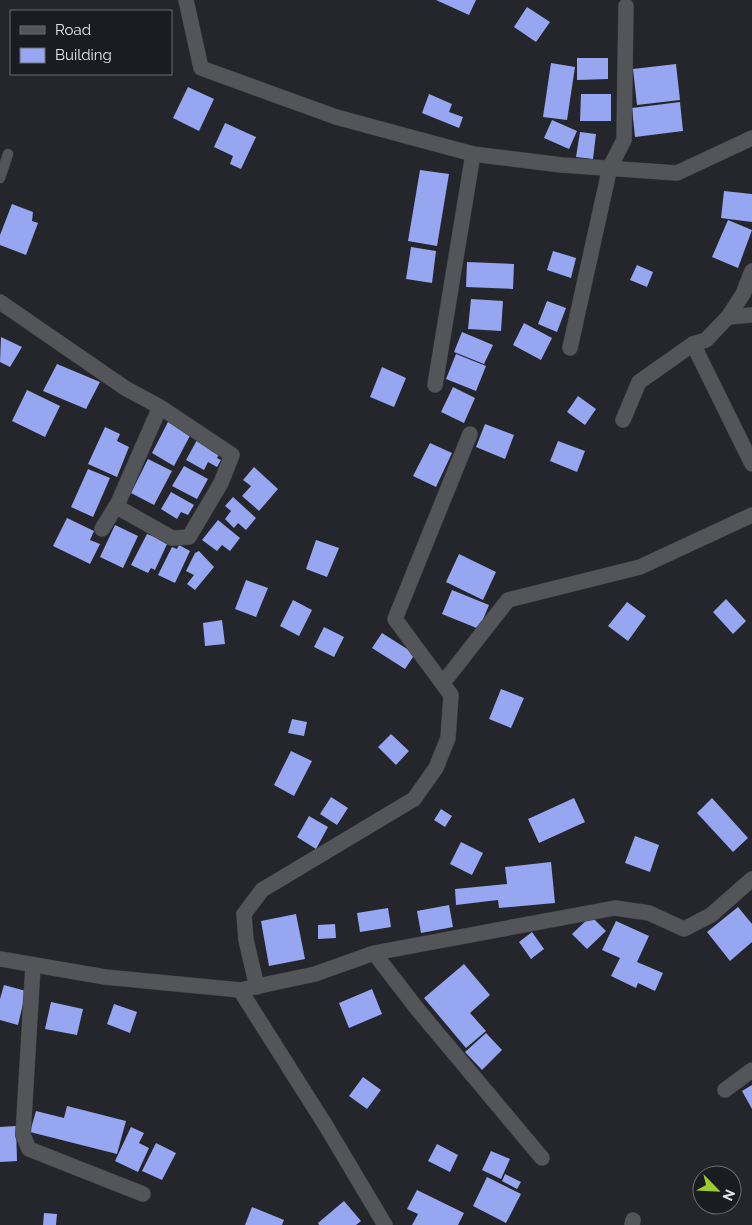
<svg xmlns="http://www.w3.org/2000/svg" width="752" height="1225" viewBox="0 0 752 1225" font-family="Raleway,sans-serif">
  <rect width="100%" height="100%" fill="#24262c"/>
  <path fill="#96a6f1" d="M436,0h40l-7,15z
    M527,7l23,15 -14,20 -22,-15z
    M577,58h31v21l-31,1z
    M551,63l24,4 -8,53 -24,-3z
    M676,64l4,36 -43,5 -4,-36z
    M188,87l26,12 -15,32 -26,-13z
    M429,94l23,10 -3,8 14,5 -4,11 -37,-15z
    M581,94h30v27h-31z
    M680,102l3,29 -48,6 -3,-29z
    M552,120l25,11 -8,18 -25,-11z
    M225,123l31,14 -15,32 -11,-5 3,-8 -19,-9z
    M580,132l16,2 -3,25 -17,-2z
    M420,170l29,4 -12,72 -29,-5z
    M724,191l28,3v28l-31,-4z
    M12,204l21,8 -1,9 6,2 -12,32 -26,-10v-10z
    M728,220l24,10 -14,38 -26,-11z
    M411,247l25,4 -4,32 -26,-4z
    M553,251l23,7 -5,20 -24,-8z
    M467,262l47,2 -1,25 -47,-2z
    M637,265l16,7 -6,15 -17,-7z
    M471,299l32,2 -2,30 -33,-2z
    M547,301l19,7 -9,24 -19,-8z
    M524,323l28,15 -11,22 -28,-15z
    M462,332l31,13 -9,19 -30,-12z
    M1,337l21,10 -12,20 -10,-5z
    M456,354l30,12 -10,25 -30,-12z
    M57,364l43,18 -14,27 -43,-18z
    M382,367l24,11 -12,29 -24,-10z
    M453,387l22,11 -11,25 -23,-11z
    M27,390l33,16 -15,31 -33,-16z
    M578,396l18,13 -11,16 -18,-13z
    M169,420l23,12 -18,34 -22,-13z
    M485,424l29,11 -9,24 -29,-12z
    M105,427l15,7 -3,7 12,6 -12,30 -29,-13z
    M197,440l14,7 -1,3 9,4 -2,4 4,2 -4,7 -9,-5 -4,8 -18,-10z
    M558,441l27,10 -8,21 -27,-11z
    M430,443l22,10 -16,34 -23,-11z
    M148,459l24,12 -18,34 -23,-12z
    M184,466l24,13 -11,20 -25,-13z
    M254,467l24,22 -19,22 -17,-15 9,-10 -8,-6z
    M88,469l22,9 -17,39 -22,-10z
    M171,492l23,13 -6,10 -7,-3 -4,7 -16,-10z
    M233,497l23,21 -10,12 -8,-7 -4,5 -9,-9 6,-8 -6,-5z
    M67,518l27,13 -4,9 10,4 -10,20 -37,-18z
    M218,520l22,18 -10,13 -8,-6 -5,6 -15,-11z
    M115,525l23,11 -15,32 -23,-11z
    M147,534l21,8 -13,28 -4,-2 -3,5 -17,-8z
    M316,540l23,8 -12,29 -21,-8z
    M179,545l11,6 -15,32 -17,-8 14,-28 5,2z
    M199,551l15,16 -19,23 -8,-6 7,-9 -8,-4 9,-18z
    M459,554l37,18 -13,28 -37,-18z
    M246,580l22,8 -12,29 -21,-8z
    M452,590l37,15 -10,24 -37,-15z
    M726,599l20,22 -13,13 -20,-22z
    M293,600l19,10 -13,26 -19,-10z
    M627,602l19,14 -18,25 -20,-15z
    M222,620l3,24 -20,2 -2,-23z
    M324,627l20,10 -10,20 -20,-10z
    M382,633l33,21 -10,15 -33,-21z
    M501,689l23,9 -13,30 -22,-9z
    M292,719l15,3 -3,14 -16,-3z
    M391,734l18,17 -13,14 -18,-18z
    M291,751l21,10 -18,35 -20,-11z
    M331,797l17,11 -11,17 -17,-11z
    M574,798l11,24 -46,21 -11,-24z
    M712,798l36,40 -15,14 -36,-39z
    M441,809l11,7 -7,11 -11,-7z
    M309,816l19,11 -12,22 -19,-12z
    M635,836l24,9 -9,27 -25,-9z
    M461,842l22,11 -11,22 -22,-11z
    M551,862l4,41 -56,5 -1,-8 -42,5 -1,-16 52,-5 -2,-17z
    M449,905l4,22 -32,6 -4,-22z
    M738,907l14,17v18l-22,19 -23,-29z
    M388,908l3,19 -31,5 -3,-19z
    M296,914l9,45 -36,7 -8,-45z
    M591,916l15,15 -19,18 -15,-15z
    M616,921l33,15 -12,26 26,11 -8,18 -17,-8 -2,5 -25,-12 9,-18 -18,-8z
    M335,924l1,14 -18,1v-14z
    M532,932l12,17 -13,10 -12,-17z
    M464,964l26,31 -20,18 16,18 -20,17 -42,-50z
    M4,985l22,6 -8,34 -18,-5v-21z
    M372,989l10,25 -33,14 -10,-25z
    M51,1002l32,7 -6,26 -32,-6z
    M114,1004l23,8 -7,21 -23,-9z
    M486,1033l16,17 -20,20 -17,-18z
    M363,1077l18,13 -14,19 -18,-13z
    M752,1085v24l-10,-18z
    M67,1106l59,15 -9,33 -87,-22 6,-21 28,7z
    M16,1126l1,35 -17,1v-35z
    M131,1127l13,6 -5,10 10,5 -11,24 -23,-11z
    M156,1143l20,10 -14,27 -20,-9z
    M437,1144l21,11 -8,17 -22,-11z
    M491,1151l19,8 -9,20 -19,-9z
    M505,1174l16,8 -4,7 -15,-8z
    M487,1177l34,17 -15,29 -33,-17z
    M417,1190l47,23 -6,12h-46l6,-11 -11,-5z
    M344,1201l17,20 -5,4h-37l-1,-2z
    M252,1207l32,13 -2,5h-37z
    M44,1213l13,1 -1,11h-13z"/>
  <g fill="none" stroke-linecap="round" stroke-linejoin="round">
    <defs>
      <path id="lane" d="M0,178l8,-24"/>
      <path id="street" d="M186,0l15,68 135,49 137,37 89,11 115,8 75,-35
        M0,302l125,86 35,19 -42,96 1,5 53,30 17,-1 32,-54 11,-28 -72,-48
        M728,317l24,-2
        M693,344l59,120
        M570,348l40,-181 14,-27 2,-134
        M435,385l38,-231
        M623,420l16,-38 54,-38 13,-4 22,-23 15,-23 9,-23
        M102,529l16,-26
        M443,683l65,-83 132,-33 112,-52
        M374,953l44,57 124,148
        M0,959l105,18 135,13 75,-16 59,-21 241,-45 34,5 35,16 27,-14 41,-36
        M33,966l-10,169 6,14 114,45
        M257,987l-11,-47 -2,-26 18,-24 152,-91 22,-31 12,-30 3,-43 -56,-76 75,-185
        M240,990l86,136 59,99
        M725,1090l27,-20
        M632,1225l1,-5"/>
    </defs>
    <use href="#lane" stroke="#3f4146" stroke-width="11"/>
    <use href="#street" stroke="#3f4146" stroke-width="16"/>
    <use href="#lane" stroke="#545558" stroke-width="10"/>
    <use href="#street" stroke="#545558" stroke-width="15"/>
  </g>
  <rect x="10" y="10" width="162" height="65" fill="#1b1c22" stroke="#6b6c72"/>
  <rect x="20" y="26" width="25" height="8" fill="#545558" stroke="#6b6c72"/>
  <text x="55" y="35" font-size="15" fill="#e4e5e9">Road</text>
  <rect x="20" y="48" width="25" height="15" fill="#96a6f1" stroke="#6b6c72"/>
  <text x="55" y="60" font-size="15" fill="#e4e5e9">Building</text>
  <g transform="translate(717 1190) rotate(114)"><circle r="24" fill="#1b1c22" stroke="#6b6c72"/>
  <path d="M0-4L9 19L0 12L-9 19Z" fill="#9fca2d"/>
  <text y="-8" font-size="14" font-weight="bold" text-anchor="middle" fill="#e4e5e9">N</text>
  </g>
</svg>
